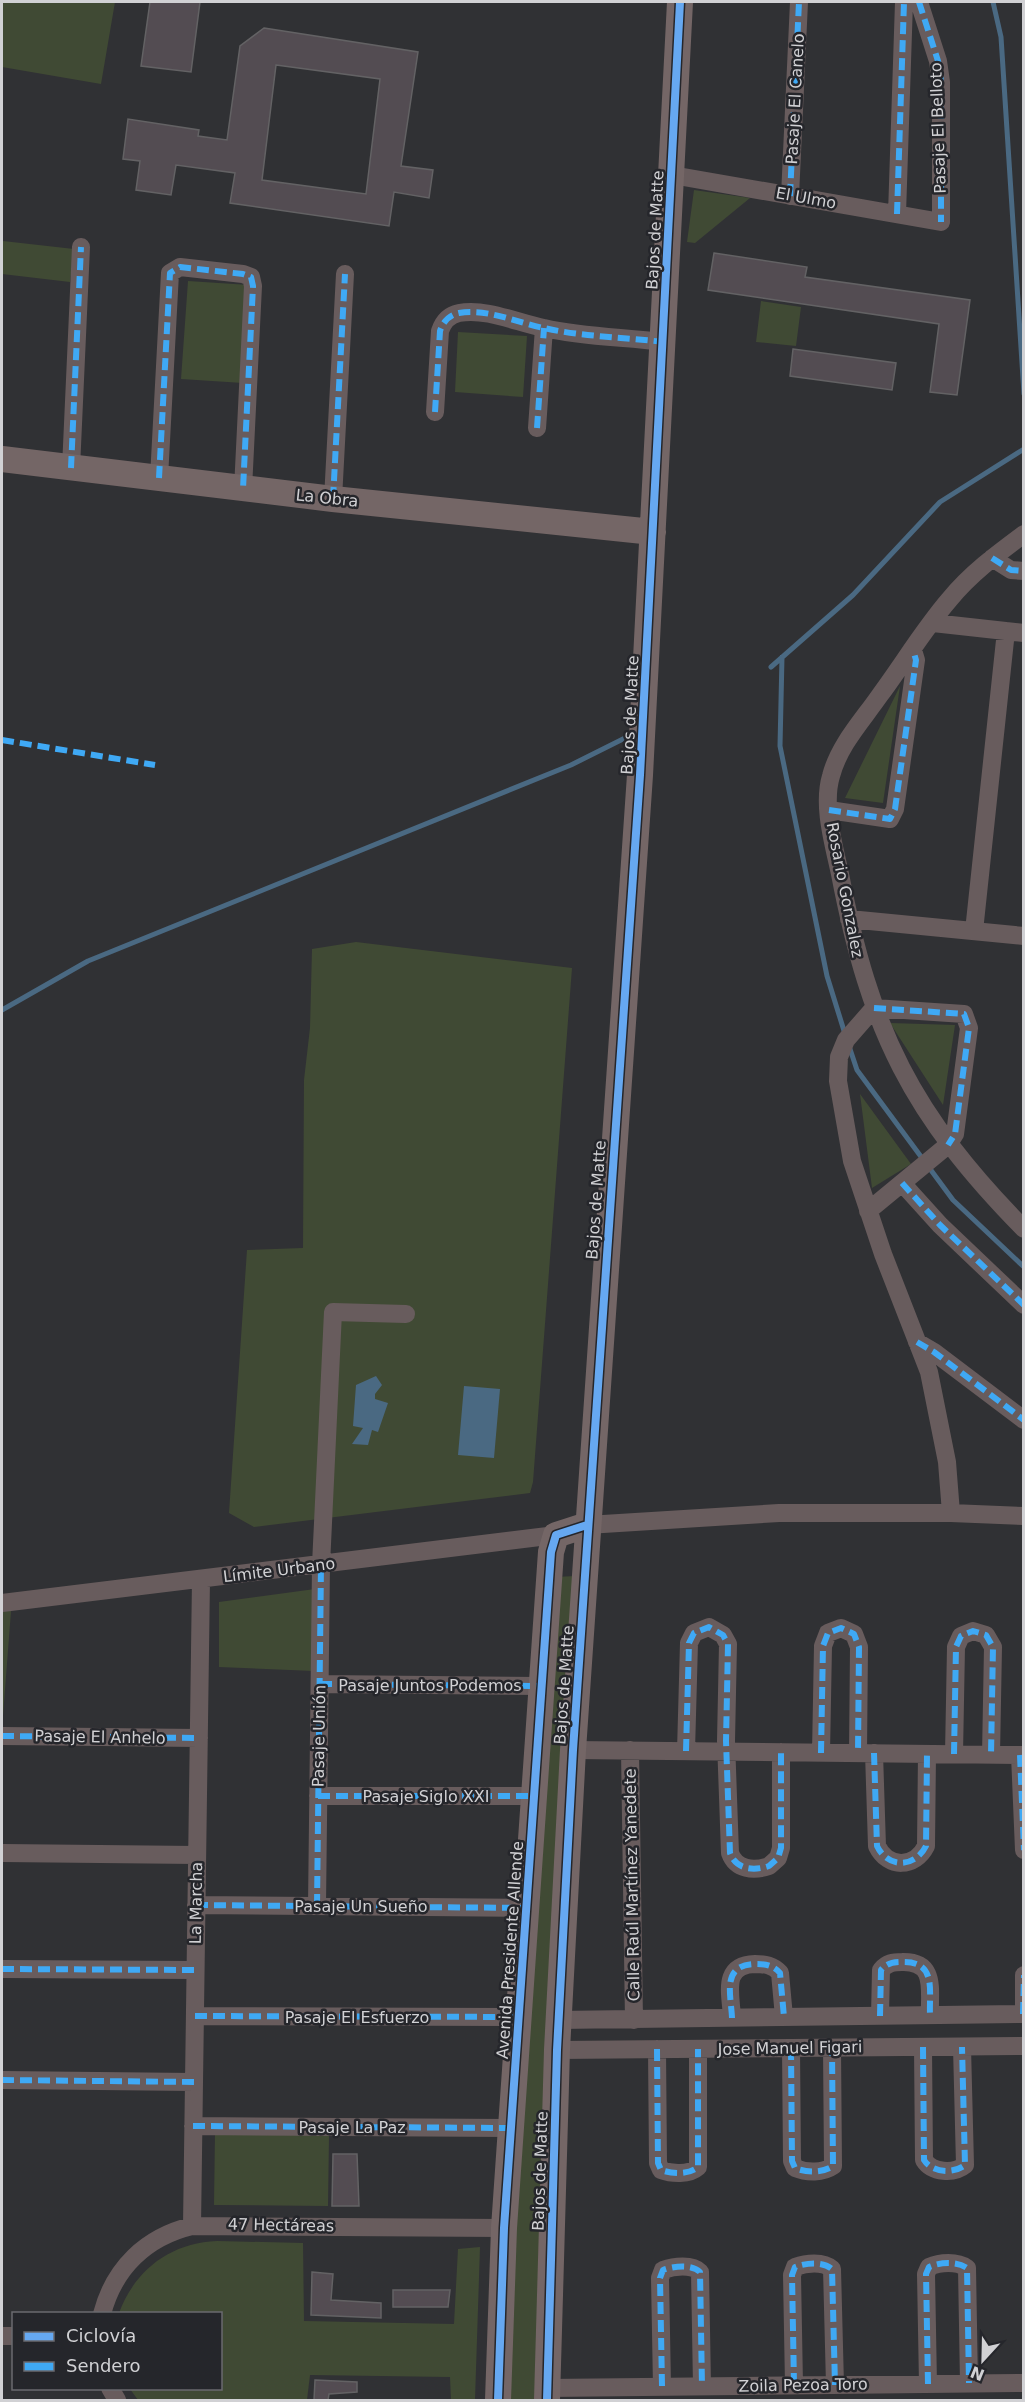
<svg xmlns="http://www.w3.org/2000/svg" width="1025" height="2402" viewBox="0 0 1025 2402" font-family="'DejaVu Sans',sans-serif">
  <rect width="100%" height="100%" fill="#303134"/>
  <path fill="#404a34" d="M2,2h113l-14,82 -99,-17z
    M694,190l56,8 -55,45 -8,-1z
    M3,241l71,8 -4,33 -68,-8z
    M188,281l61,4 -6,98 -62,-4z
    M761,301l40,6 -5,39 -40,-4z
    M458,332l69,4 -4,61 -68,-5z
    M900,686l-17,117 -38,-5z
    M356,942l216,26 -39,514 -3,11 -276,34 -25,-14 18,-263 56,-2 1,-168 6,-52 2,-79z
    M890,1023l65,2 -12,80z
    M860,1094l51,70 -39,24z
    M575,1576l-37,824h-33l51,-823z
    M315,1589l-1,82 -95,-4v-65z
    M2,1611h9l-9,118z
    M215,2133l114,3 -1,70 -114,-1z
    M217,2241l86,2 1,78 150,3 4,-75 22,-2 -5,153h-24l-1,-23 -140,-2 -3,25h-169l-8,-11 90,-1v-74l-101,-1c16,-43 51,-70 98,-72z"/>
  <path fill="#4a6982" d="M376,1376l6,9 -7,9v5l13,4 -10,29 -6,-2 -4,15 -16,-1 11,-16 -10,-2 3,-41z
    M464,1386l36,3 -6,69 -36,-3z"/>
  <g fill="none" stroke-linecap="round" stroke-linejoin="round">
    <path stroke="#4a6982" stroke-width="5" d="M993,2l8,35 23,357
      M782,657l-2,89 47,230 18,58
      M771,667l82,-72 87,-93 84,-53
      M2,1010l86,-49 483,-196 56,-28
      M849,1046l8,24 96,130 71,67"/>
  </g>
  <path fill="#534c52" stroke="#636264" stroke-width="1.5" fill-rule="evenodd" d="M150,2h50l-9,70 -50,-6z
    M264,28l154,24 -17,114 32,4 -4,28 -35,-6 -5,34 -159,-23 5,-30 -59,-8 -5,30 -35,-5 4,-29 -17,-2 5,-40 71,11 -1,6 29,4 13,-94zM276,65l104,14 -14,115 -104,-14z
    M714,253l93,14 -2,10 165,23 -13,95 -27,-3 9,-68 -231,-34z
    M793,349l103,14 -4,27 -102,-14z
    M333,2154h24l2,52h-27z
    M312,2272l21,2 -2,26 50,3v15l-70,-3z
    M393,2290h57l-2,17h-55z
    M315,2380l42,2v10l-28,2 -1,6h-14z"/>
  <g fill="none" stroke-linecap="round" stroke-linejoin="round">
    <path stroke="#685c5d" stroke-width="18" d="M672,175l269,47v-140l-3,-21 -19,-59
      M790,196l9,-194
      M897,214l7,-212
      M435,412l5,-81c3,-9 9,-16 19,-18 28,-5 59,10 85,15 39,9 80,9 119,14
      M537,428l7,-100
      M71,468l10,-221
      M159,478l11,-205 10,-6 63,7 8,3 2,9 -10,203
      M333,499l12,-225
      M1024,534c-27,20 -54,40 -75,66 -25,29 -46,64 -69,95 -18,26 -41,50 -49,81 -9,30 3,69 9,98 30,157 72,241 184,355
      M992,558l19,12 13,1
      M933,623l91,10
      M829,810l61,9 5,-10 21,-149 -3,-10
      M849,919l175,17
      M974,931l32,-300
      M902,1183l38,42 84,80
      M868,1211l80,-66 7,-11 14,-106 -5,-14 -90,-6 -28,32 -7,17 -1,24 14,80 31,93 46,118 18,90 4,51
      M917,1342l17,10 90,68
      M587,1525l192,-12h172l73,3
      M2,1603l554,-68
      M320,1684l220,2
      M2,1736l197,2
      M573,1750l451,5
      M630,1750l4,270
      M686,1751l3,-108 5,-10 15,-6 14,8 5,9 -2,97 4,112c6,17 24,18 39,13l9,-8 3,-10v-96
      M821,1753l2,-107 5,-13 13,-5 13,6 5,13 -1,106
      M874,1753l3,93c11,23 38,22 49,0l1,-92
      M954,1754l2,-107 5,-11 12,-5 13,4 7,12 -2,108
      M1020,1755l4,95
      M318,1796h216
      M2,1853l195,2
      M196,1905l330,3
      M317,1906l4,-341 12,-253 73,2
      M2,1969l193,1
      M195,2016l324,1
      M880,2016l1,-46c6,-7 12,-8 21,-8 35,-1 27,28 28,53
      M732,2018c-1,-24 -11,-53 23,-54 10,0 18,1 25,9l4,44
      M558,2020l466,-6v-39
      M923,2047l1,113c8,13 30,14 41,5l-3,-118
      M791,2048l1,113 3,7c12,5 28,5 38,-2l-1,-118
      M657,2049l1,114 3,7c11,4 28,5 37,-3v-118
      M557,2050l467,-4
      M2,2080l192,2
      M193,2126l318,2
      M192,2226l9,-647
      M102,2314c12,-46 44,-77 90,-88l312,2
      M2,2336h12
      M928,2384l-2,-110 3,-7c11,-5 28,-6 38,1l2,115
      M794,2385l-2,-110 3,-8c11,-4 28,-6 37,2l3,116
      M662,2386l-2,-108 3,-8c11,-4 29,-6 37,2l2,114
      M110,2388l7,12
      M547,2388l477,-5"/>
    <path stroke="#746666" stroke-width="26" d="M2,459l331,40 320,33
      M498,2400l6,-172 47,-676 5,-17 31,-10
      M547,2400l10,-350 16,-300 67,-975 40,-773"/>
    <path stroke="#3fa9f5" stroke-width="6" stroke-dasharray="12 6" stroke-linecap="butt" d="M919,2l19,59 3,21v140
      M790,196l9,-194
      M897,214l7,-212
      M435,412l5,-81c3,-9 9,-16 19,-18 28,-5 59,10 85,15 39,9 80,9 119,14
      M537,428l7,-100
      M71,468l10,-221
      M159,478l11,-205 10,-6 63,7 8,3 2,9 -10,203
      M333,499l12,-225
      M992,558l19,12 13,1
      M2,740l153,25
      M829,810l61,9 5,-10 21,-149 -3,-10
      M874,1008l90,6 5,14 -14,106 -7,11
      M902,1183l38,42 84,80
      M917,1342l17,10 90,68
      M320,1684l220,2
      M2,1736l197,2
      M686,1751l3,-108 5,-10 15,-6 14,8 5,9 -2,97 4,112c6,17 24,18 39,13l9,-8 3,-10v-96
      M821,1753l2,-107 5,-13 13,-5 13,6 5,13 -1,106
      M874,1753l3,93c11,23 38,22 49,0l1,-92
      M954,1754l2,-107 5,-11 12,-5 13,4 7,12 -2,108
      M1020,1755l4,95
      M318,1796h216
      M196,1905l330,3
      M317,1906l4,-341
      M2,1969l193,1
      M1023,2014l1,-39
      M195,2016l324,1
      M880,2016l1,-46c6,-7 12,-8 21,-8 35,-1 27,28 28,53
      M732,2018c-1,-24 -11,-53 23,-54 10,0 18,1 25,9l4,44
      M923,2047l1,113c8,13 30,14 41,5l-3,-118
      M791,2048l1,113 3,7c12,5 28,5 38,-2l-1,-118
      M657,2049l1,114 3,7c11,4 28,5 37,-3v-118
      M2,2080l192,2
      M193,2126l318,2
      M928,2384l-2,-110 3,-7c11,-5 28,-6 38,1l2,115
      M794,2385l-2,-110 3,-8c11,-4 28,-6 37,2l3,116
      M662,2386l-2,-108 3,-8c11,-4 29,-6 37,2l2,114"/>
    <defs>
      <path id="cycleway" d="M498,2400l6,-172 47,-676 5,-17 31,-10
        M547,2400l10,-350 16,-300 67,-975 40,-773"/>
    </defs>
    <use href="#cycleway" stroke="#25262b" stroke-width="11"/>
    <use href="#cycleway" stroke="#66a8f1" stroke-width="8"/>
  </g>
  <g text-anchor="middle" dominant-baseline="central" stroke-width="5" stroke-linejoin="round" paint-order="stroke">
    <g font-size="16" fill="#d1d1d4" stroke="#25262b">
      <text transform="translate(795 99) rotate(-87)">Pasaje El Canelo</text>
      <text transform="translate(938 128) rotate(-92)">Pasaje El Belloto</text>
      <text transform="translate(806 198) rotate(10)">El Ulmo</text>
      <text transform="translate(655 230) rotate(-87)">Bajos de Matte</text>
      <text transform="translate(327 498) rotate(6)">La Obra</text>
      <text transform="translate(630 715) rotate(-87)">Bajos de Matte</text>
      <text transform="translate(845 890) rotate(79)">Rosario Gonzalez</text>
      <text transform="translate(596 1200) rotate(-86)">Bajos de Matte</text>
      <text transform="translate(279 1570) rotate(-7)">Límite Urbano</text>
      <text x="430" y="1685">Pasaje Juntos Podemos</text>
      <text transform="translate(564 1685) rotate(-86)">Bajos de Matte</text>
      <text transform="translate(319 1736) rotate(-89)">Pasaje Unión</text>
      <text transform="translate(100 1737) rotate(1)">Pasaje El Anhelo</text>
      <text x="426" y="1796">Pasaje Siglo XXI</text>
      <text transform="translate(632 1885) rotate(-91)">Calle Raúl Martínez Yanedete</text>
      <text transform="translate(196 1903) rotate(-89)">La Marcha</text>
      <text x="361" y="1906">Pasaje Un Sueño</text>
      <text transform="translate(510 1950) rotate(-86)">Avenida Presidente Allende</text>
      <text x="357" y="2017">Pasaje El Esfuerzo</text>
      <text transform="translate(790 2048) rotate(-1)">Jose Manuel Figari</text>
      <text x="352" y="2127">Pasaje La Paz</text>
      <text transform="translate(540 2171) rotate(-88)">Bajos de Matte</text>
      <text transform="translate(281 2225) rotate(1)">47 Hectáreas</text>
      <text transform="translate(803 2385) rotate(-1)">Zoila Pezoa Toro</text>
    </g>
  </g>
  <rect width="1025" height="2402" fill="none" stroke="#d1d1d4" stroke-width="6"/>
  <rect x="12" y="2312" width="210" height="78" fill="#25262b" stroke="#6a6a6f" stroke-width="1.5"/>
  <rect x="24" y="2332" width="30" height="9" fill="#66a8f1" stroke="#6a6a6f" stroke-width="1.5"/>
  <text x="66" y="2342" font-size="18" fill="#d1d1d4">Ciclovía</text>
  <rect x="24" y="2362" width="30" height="9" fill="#3fa9f5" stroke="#6a6a6f" stroke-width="1.5"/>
  <text x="66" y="2372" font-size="18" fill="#d1d1d4">Sendero</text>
  <g transform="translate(983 2360) rotate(202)" stroke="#25262b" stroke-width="4.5" paint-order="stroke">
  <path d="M0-4.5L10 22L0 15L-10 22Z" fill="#d1d1d4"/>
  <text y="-9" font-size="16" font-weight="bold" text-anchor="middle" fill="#d1d1d4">N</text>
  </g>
</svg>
